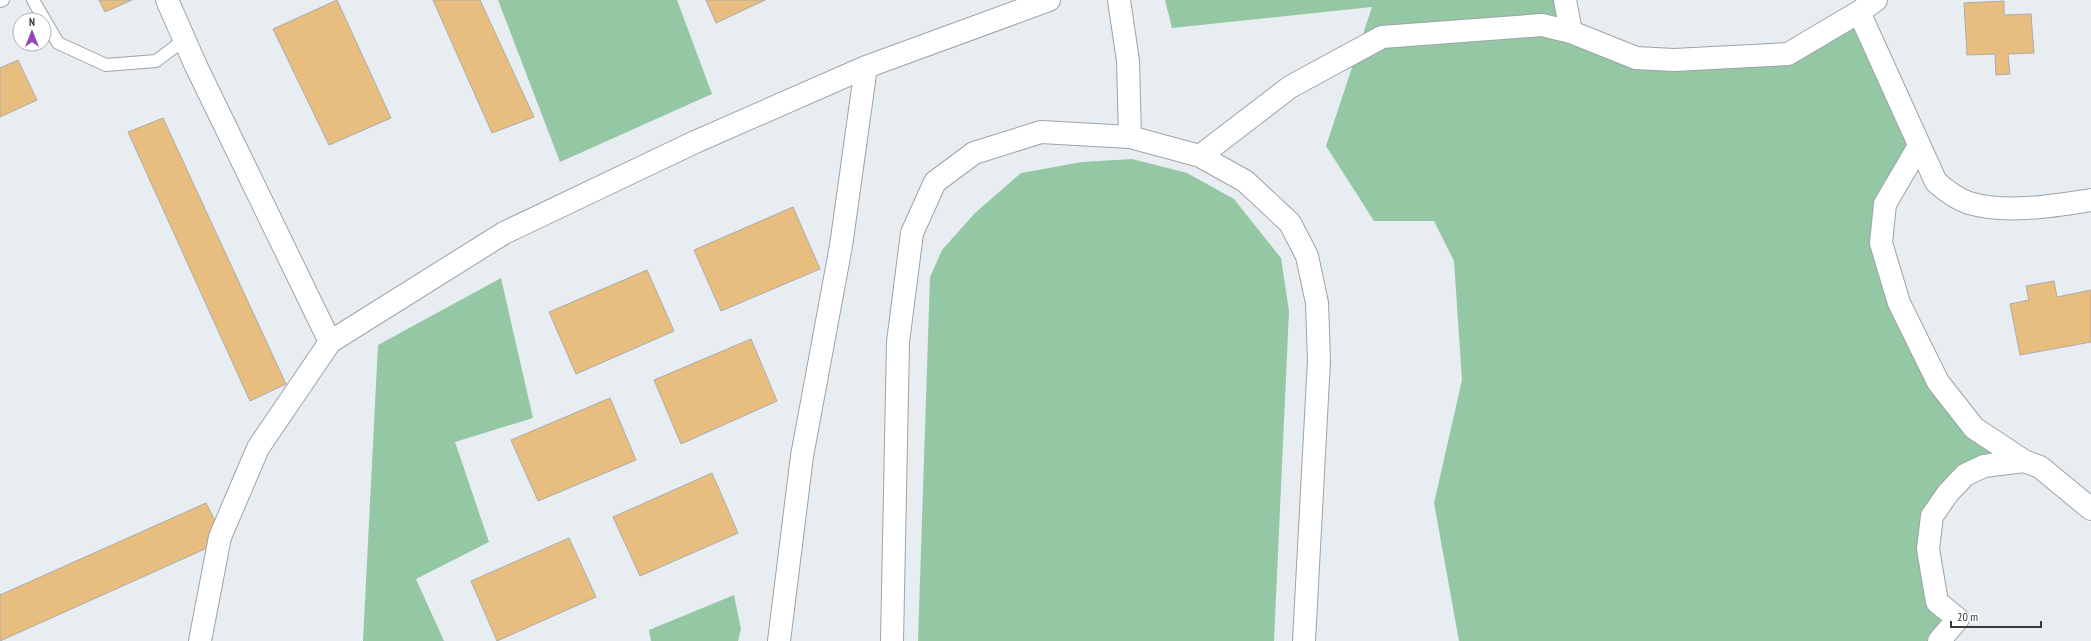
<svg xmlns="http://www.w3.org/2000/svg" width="2091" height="641" viewBox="0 0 2091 641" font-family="'PT Sans Narrow',sans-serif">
  <rect width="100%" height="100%" fill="#e8edf1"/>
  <path fill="#94c8a4" d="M498,0h179l35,94 -152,68z
    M1165,0h400l6,32 65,26 152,-4 71,-42 60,134 -38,97 57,139 86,79 -40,5 -52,50 5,86 21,17 -19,22h-480l-25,-138 28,-123 -8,-119 -20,-40h-60l-48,-75 46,-139 -200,21z
    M1132,159l55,14 47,26 47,59 8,53 -15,330h-356l12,-364 12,-27 33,-37 46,-40 61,-11z
    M501,278l32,140 -78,24 34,100 -73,37 28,62h-81l15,-296z
    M734,595l7,34 -3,12h-87l-2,-11z"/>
  <path fill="#e7be80" stroke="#aeaba6" d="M99,0h33l-27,12z
    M337,0l54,118 -62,27 -56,-116z
    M433,0h47l54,117 -42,16z
    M706,0h59l-49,23z
    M2004,1v14l27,-1 3,39 -26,1 2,20 -14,1 -1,-21 -28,1 -3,-52z
    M18,60l19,40 -37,17v-49z
    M163,118l123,266 -36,17 -122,-269z
    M793,207l27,62 -99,42 -27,-61z
    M647,270l27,61 -98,43 -27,-62z
    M2054,281l3,16 34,-7v52l-71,13 -10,-51 19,-4 -3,-14z
    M751,339l26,62 -96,43 -27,-64z
    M610,398l26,62 -98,41 -27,-61z
    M712,473l26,60 -98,43 -27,-59z
    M206,503l19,37 -225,101v-46z
    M569,538l27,59 -99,44 -26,-60z"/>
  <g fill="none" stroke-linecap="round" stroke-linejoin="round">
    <defs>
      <path id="service" d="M33,0l25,43 48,22 50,-4 28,-21
        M0,1l3,-1"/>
      <path id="minor" d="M167,0l29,66 134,276
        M1119,0l9,61 2,76
        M1565,0l6,32
        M1859,12l77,170c9,8 21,17 33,21 38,11 83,3 122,-3
        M1919,146l-34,58 -4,39 18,60 39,79 36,46 50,33 16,6 51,42
        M1200,156l90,-69 92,-50 160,-12 29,7 65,26 38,2 114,-6 71,-42 17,-12
        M200,641l20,-104 38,-89 72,-106 174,-109 191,-91 171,-75 183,-67
        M779,641l23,-185 39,-210 25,-179
        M892,641l6,-299 14,-109 23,-51 39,-29 67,-21 89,5 70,19 45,25 45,42 17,33 10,47 2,57 -15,281
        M1939,641l19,-22 -21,-17 -9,-53 4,-33 16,-23 17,-18 19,-9 40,-5"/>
    </defs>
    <use href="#service" stroke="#9ea3a7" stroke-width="14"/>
    <use href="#minor" stroke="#9ea3a7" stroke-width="24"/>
    <use href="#service" stroke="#fff" stroke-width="12"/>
    <use href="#minor" stroke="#fff" stroke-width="22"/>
  </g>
  <g transform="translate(32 32)"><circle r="19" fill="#ffffff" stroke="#afb0b1"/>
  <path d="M0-3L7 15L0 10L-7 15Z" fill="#9246b8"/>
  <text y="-6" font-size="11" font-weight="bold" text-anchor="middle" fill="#37393b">N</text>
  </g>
  <path d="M1951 621v6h90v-6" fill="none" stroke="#37393b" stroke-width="2"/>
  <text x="1957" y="621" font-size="12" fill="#37393b" stroke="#ffffff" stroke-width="3" paint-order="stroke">20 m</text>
</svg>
